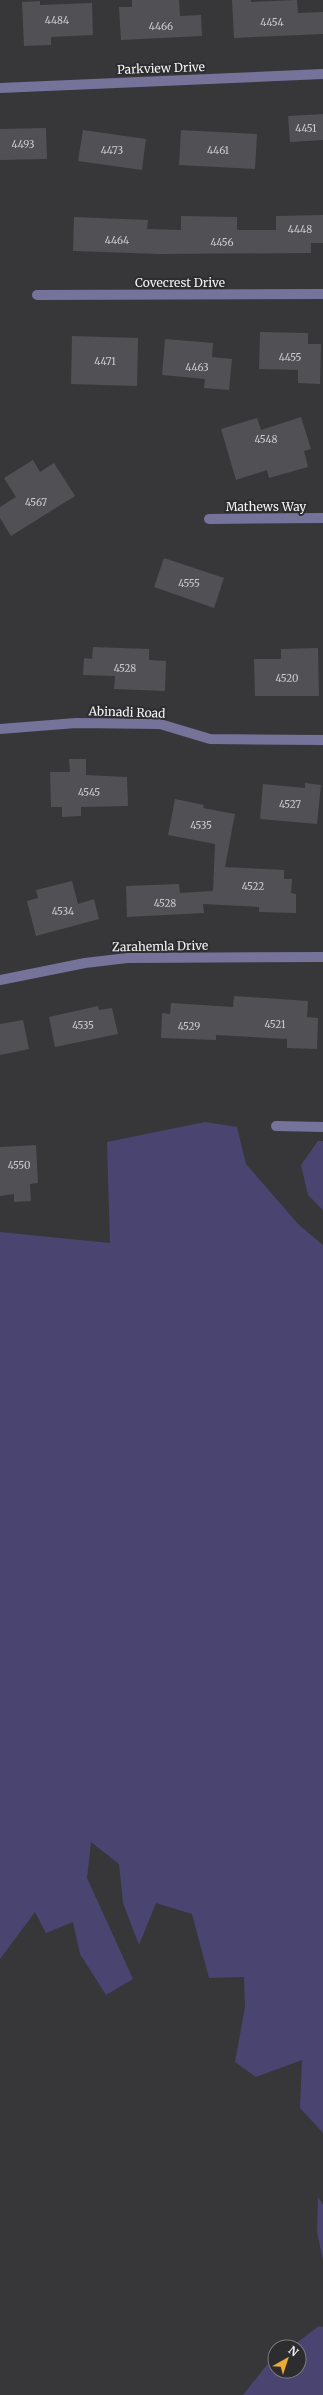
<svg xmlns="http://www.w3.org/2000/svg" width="323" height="2395" viewBox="0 0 323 2395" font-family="Merriweather,serif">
  <rect width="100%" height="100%" fill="#37373a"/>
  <path fill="#4a4471" d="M205,1122l32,5 9,37 53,61 24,20v888l-23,-25 2,-48 -46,17 -21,-15 10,-55 -1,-30 -35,1 -17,-64 -36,-11 -17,42 -16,-42 -4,-39 -28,-22 -4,36 46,101 -27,16 -26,-41 -7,-32 -27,11 -11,-21 -35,47v-727l110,11 -3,-101z
    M318,1141h5v69l-15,-15 -7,-30z
    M318,2197l5,8v55l-6,-28z
    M319,2326l4,1v68h-80l23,-29 9,-7v12h24v-24h-8z"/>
  <path fill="#515155" d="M132,0h47l1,16 21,-1 1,21 -81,4 -2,-33h13z
    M232,0h19v2l46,-2 1,13 25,-1v22l-89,4z
    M40,1v4l52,-2 1,32 -42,2v8l-27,1 -2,-44z
    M323,114v26l-33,2 -2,-26z
    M46,128l1,31 -47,1v-31z
    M83,130l63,9 -4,31 -64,-9z
    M181,130l76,4 -2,35 -76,-4z
    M323,215v28h-12v10l-152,1 -86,-3 1,-34 74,3 -1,9 34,1v-14l56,1v13h39v-14z
    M260,332l48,1v11h13l-1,40 -22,-1v-13l-39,-1z
    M72,336l66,2 -1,48 -66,-2z
    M165,339l48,4 -1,14 20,2 -3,31 -25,-2 1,-9 -43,-4z
    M301,417l10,32 -7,2 4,16 -39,11 -2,-8 -31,10 -15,-51 36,-11 4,12z
    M33,460l7,12 14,-9 21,33 -64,40 -11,-18v-11l16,-10 -12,-19z
    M164,558l60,20 -10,30 -60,-21z
    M93,647l56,2v11l17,1 -1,30 -51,-2 1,-13 -32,-1 1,-17 8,1z
    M318,648l1,48h-64l-1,-37h27v-10z
    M69,759h17v16l41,2 1,29 -47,1v9l-19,1v-10h-11l-1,-35h20z
    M305,783l16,2 -4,39 -57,-5 3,-35 42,4z
    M175,799l29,6 -1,3 32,6 -10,53 59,3v9h8l-1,14 5,1v19l-37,-1v-5l-56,-3 1,9 -77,4 -1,-31 53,-2 1,9 33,-2 2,-47 -47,-9z
    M72,881l6,23 16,-5 5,20 -63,17 -9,-35 11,-3 -2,-8z
    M234,996l74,5 -1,16 11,1 -1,31 -30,-1v-9l-71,-4v5l-55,-2 1,-25 8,1 1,-11 62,4z
    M98,1006l1,4 13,-2 6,26 -63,13 -6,-30z
    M23,1020l6,29 -29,6v-31z
    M36,1145l2,38 -8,1 1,17 -17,1v-8l-14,2v-49z"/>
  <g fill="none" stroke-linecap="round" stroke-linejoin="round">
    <path stroke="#76739b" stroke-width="10" d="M0,88l323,-14
      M37,295l286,-1
      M209,519l114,-1
      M0,729l76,-6 84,1 50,15 113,1
      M0,980l85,-17 42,-5 196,-1
      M276,1126l47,1"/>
  </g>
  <g text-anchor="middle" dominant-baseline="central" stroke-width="4" stroke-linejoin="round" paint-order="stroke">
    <g font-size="10" fill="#cacacd">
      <text x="57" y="20">4484</text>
      <text x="272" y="22">4454</text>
      <text x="161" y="26">4466</text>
      <text x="306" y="128">4451</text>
      <text x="23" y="144">4493</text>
      <text x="112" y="150">4473</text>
      <text x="218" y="150">4461</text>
      <text x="300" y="229">4448</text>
      <text x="117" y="240">4464</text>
      <text x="222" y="242">4456</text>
      <text x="290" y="357">4455</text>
      <text x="105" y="361">4471</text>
      <text x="197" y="367">4463</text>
      <text x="266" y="439">4548</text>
      <text x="36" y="502">4567</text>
      <text x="189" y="583">4555</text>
      <text x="125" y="668">4528</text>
      <text x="287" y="678">4520</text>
      <text x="89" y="792">4545</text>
      <text x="290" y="804">4527</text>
      <text x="201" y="825">4535</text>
      <text x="253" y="886">4522</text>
      <text x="165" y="903">4528</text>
      <text x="63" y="911">4534</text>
      <text x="275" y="1024">4521</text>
      <text x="83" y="1025">4535</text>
      <text x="189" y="1026">4529</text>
      <text x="19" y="1165">4550</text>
    </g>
    <g font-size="12" fill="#f3f3f5" stroke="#2d2d30">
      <text transform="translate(161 68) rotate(-2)">Parkview Drive</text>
      <text x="180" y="282">Covecrest Drive</text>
      <text x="266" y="506">Mathews Way</text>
      <text transform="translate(127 712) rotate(2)">Abinadi Road</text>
      <text transform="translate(160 946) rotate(-1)">Zarahemla Drive</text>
    </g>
  </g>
  <g transform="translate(287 2359) rotate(39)"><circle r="19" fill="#2d2d30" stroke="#7c7c7f"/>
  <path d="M0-3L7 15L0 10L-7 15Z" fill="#e9ab38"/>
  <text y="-6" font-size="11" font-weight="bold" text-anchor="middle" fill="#f3f3f5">N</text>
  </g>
</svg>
